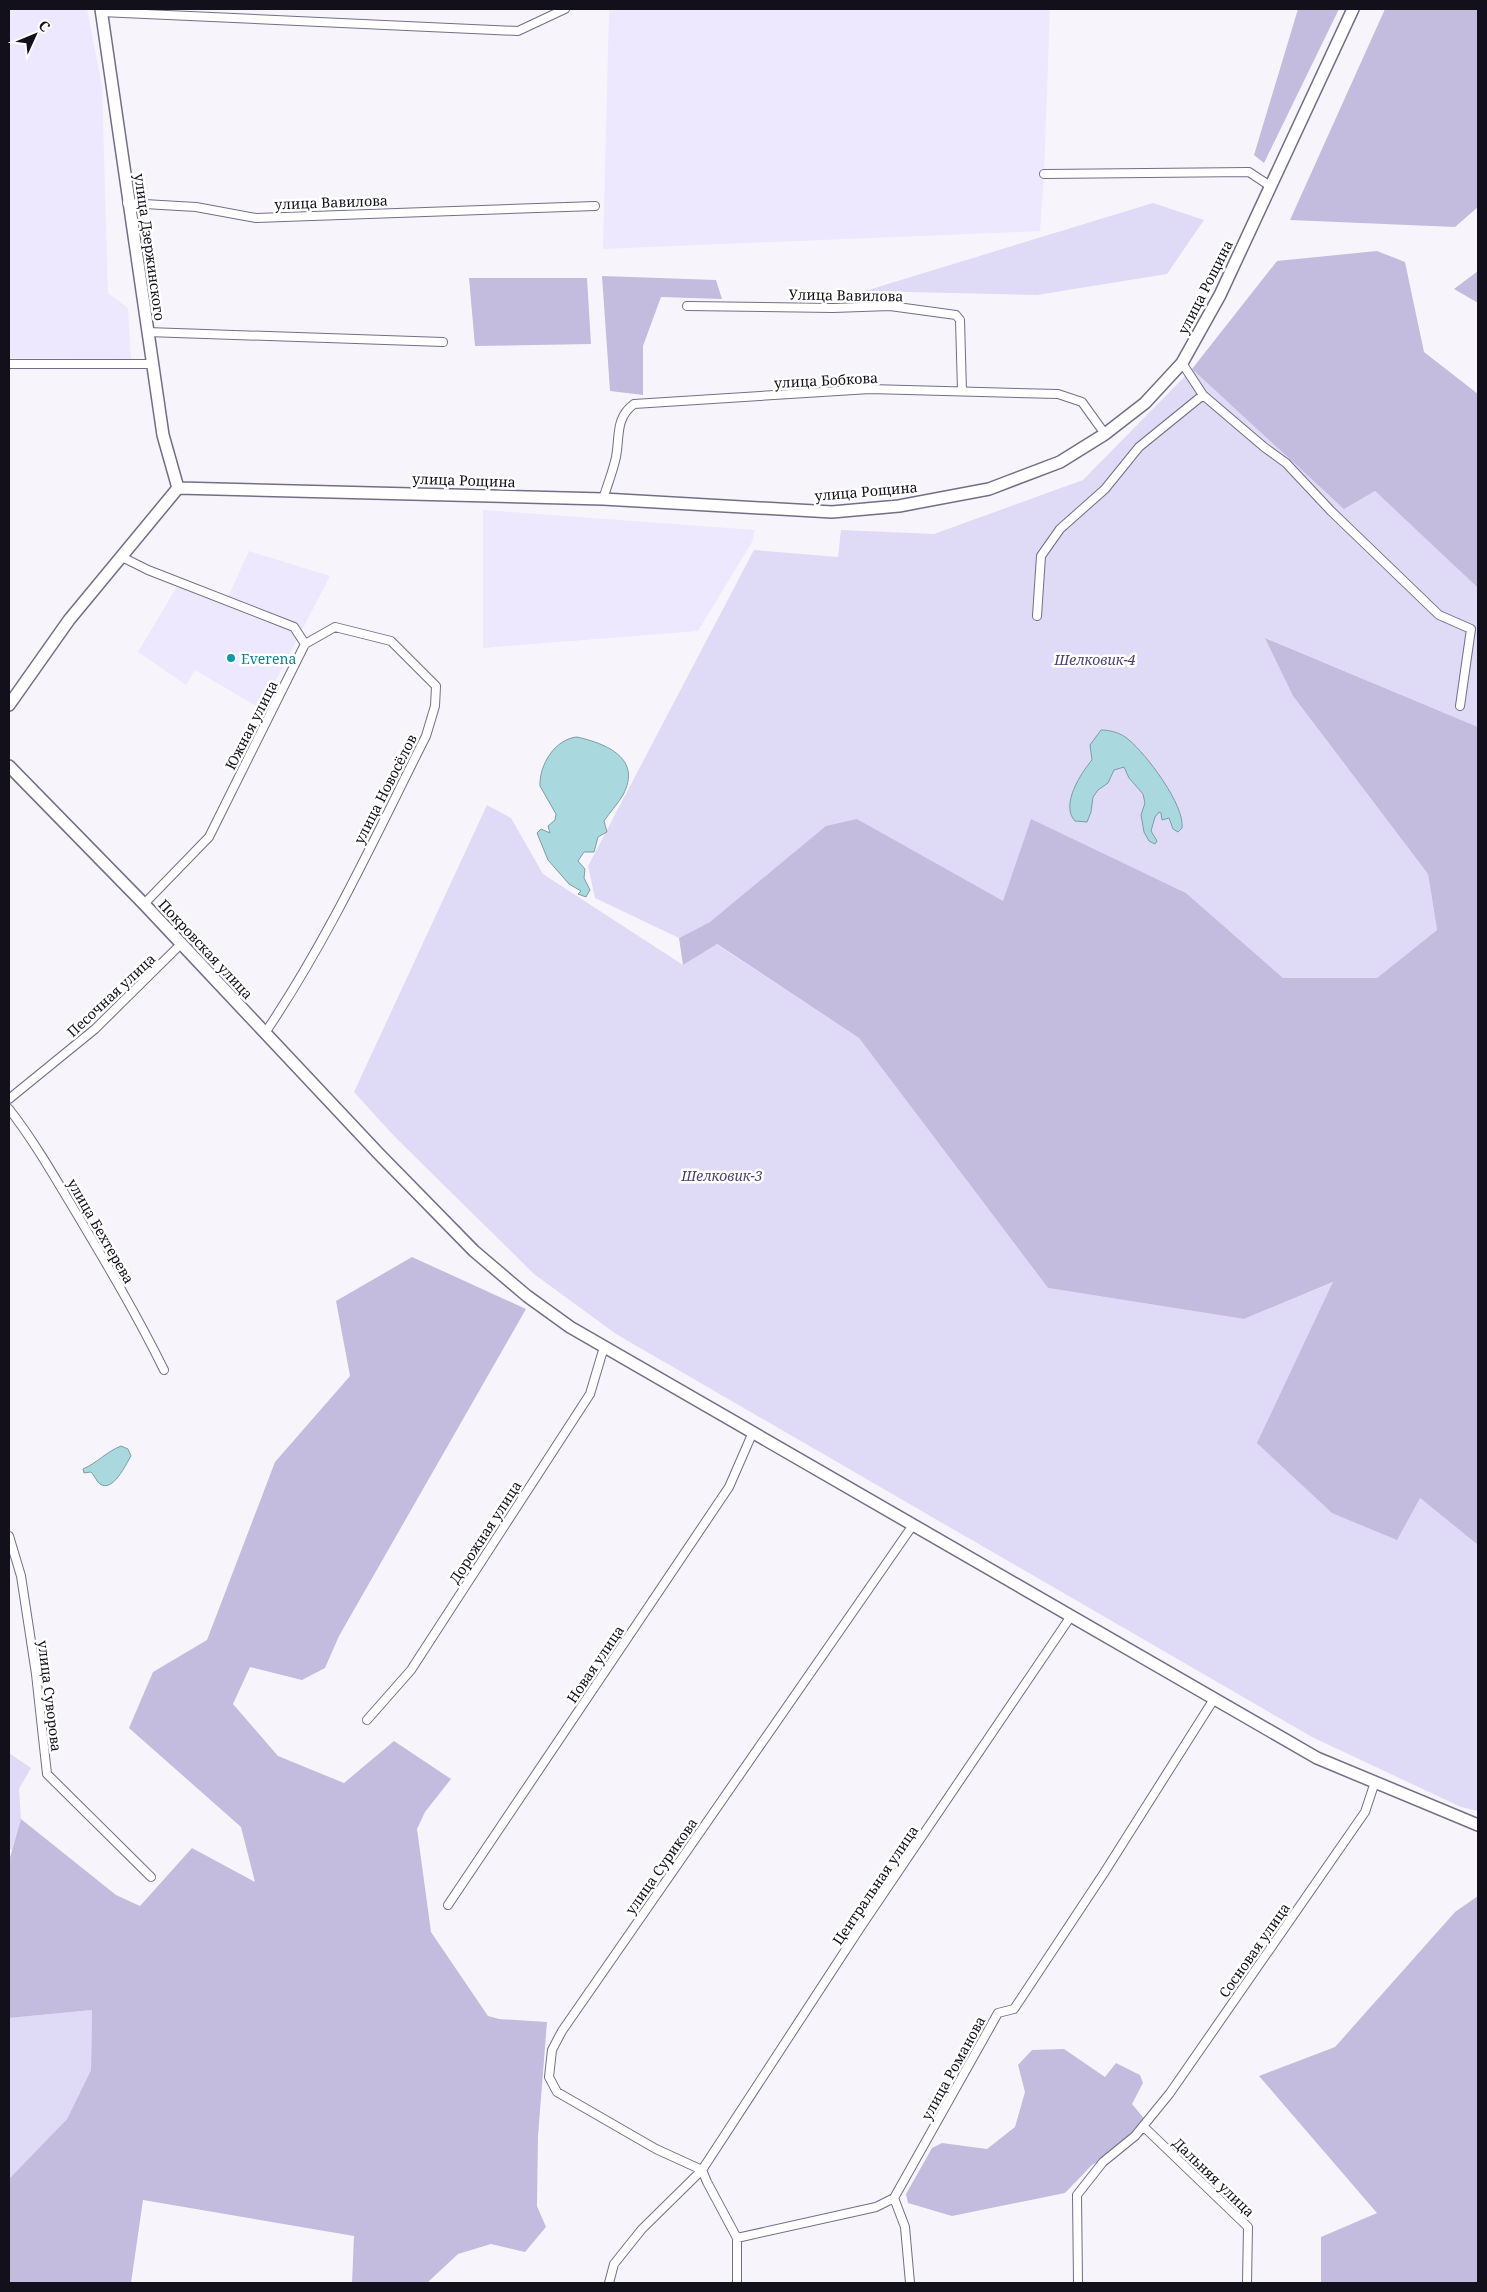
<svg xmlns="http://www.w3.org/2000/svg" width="1487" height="2292" viewBox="0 0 1487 2292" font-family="'Noto Serif',serif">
  <rect width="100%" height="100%" fill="#f7f5fb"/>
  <path fill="#ede8fe" d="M9,9h78l15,77 6,207 20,15 3,51 -122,-1z
    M609,9h441l-6,165 -4,57 -437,18z
    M483,510l272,20 -3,12 -54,89 -215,17z
    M249,551l81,25 -69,133 -66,-39 -9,15 -48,-33 44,-74 45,21z"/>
  <path fill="#dfdaf5" d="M1153,203l51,17 -37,54 -130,21 -172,-4z
    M1192,369l152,139 31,-17 103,97v139l-212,-89 27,58 135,178 9,56 -60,48h-94l-97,-85 -155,-73 -28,82 -146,-83 -147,103 -31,16 -84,-40 -7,-32 166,-316 84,7 3,-27 93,4 149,-54z
    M487,805l24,13 32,56 140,91 33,-21 143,94 189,250 196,31 90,-37 86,216 58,47v266l-17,-4 -149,-70 -696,-403 -82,-60 -140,-138 -40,-44z
    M9,1753l22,15 -12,21 2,30 -9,31 -3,-2z
    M92,2010l-1,60 -24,49 -58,60v-161z"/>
  <path fill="#c3bcdf" d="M1298,9h41l-75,154 -10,-8z
    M1385,9h93v198l-23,20 -165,-7z
    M1377,251l28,11 19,90 54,42v194l-103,-97 -31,18 -152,-140 85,-108z
    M1478,271v32l-24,-14z
    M602,276l114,4 6,19 -61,-2 -18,49v49l-33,-4z
    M469,278h118l4,66 -116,2z
    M1265,638l213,89v818l-58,-47 -23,42 -65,-27 -75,-70 76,-161 -89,37 -196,-31 -189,-250 -142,-94 -34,21 -4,-27 31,-16 116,-96 31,-7 146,82 28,-82 155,74 97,85h94l60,-48 -9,-56 -135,-178z
    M412,1257l114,52 -187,327 -14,32 -23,12 -52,-13 -17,37 45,52 66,27 50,-42 57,38 -26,33 -8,17 14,103 57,84 11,3 48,3 -9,114 -1,70 9,21 -21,25 -34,-8 -33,10 -31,29h-75l2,-47 -211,-36 -12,83h-122v-104l58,-60 24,-49 1,-60 -83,8v-157l12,-42 95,76 24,11 52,-58 63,34 -14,-55 -112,-99 24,-56 54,-32 68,-178 75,-86 -14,-75z
    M1478,1896v387h-157v-46l56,-24 -118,-137 76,-29 120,-135z
    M1064,2049l41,28 11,-14 24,12 3,8 -11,21 15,18v11l-55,32 -27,28 -113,23 -44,-13 -2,-9 26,-46 10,-5 45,6 28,-22 10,-35 -7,-27 14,-15z"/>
  <path fill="#a9d9df" stroke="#7c9da4" d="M1101,730c10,0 20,3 28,10 17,14 56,65 53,88l-4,4 -5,-3 -4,-11 -7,2 -1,-7 -2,-1 -4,5 -4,14 6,10 -2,3 -6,-3 -5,-9 -3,-17 4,-12 -2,-9 -14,-16 -5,-11 -10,3 -6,13 -10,7 -5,7 -2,15 -4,10 -12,-1c-15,-16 6,-48 17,-61l-2,-15z
    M577,737c31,7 65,22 46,58 -6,10 -13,17 -19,26l3,11 -9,5 -4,15h-10l-6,9 7,8 -1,9 6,12 -4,7 -8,-3 3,-3 -12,-7 -21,-24 -11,-27 4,-4 9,4 -2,-7 7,-6 1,-6 -16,-28c-1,-21 15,-47 37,-49z
    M121,1446l7,3 3,7c-5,8 -18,37 -31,28 -3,-2 -6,-9 -9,-12l-7,1 -1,-4c14,-6 23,-17 38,-23z"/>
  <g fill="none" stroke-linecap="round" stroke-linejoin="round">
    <defs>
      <path id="street" d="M101,12l417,19 47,-22
        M1044,174l205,-2 21,14
        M127,203l69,4 60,11 339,-12
        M687,306l146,2 57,-2 66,9 4,5 2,71
        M147,332l296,10
        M1182,363l21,32
        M9,364h143
        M603,499c4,-13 10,-28 13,-42 4,-21 -1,-39 18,-53l236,-15 188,5 24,8 23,32
        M122,557l26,13 146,57 11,17 -96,193 -65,67
        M1037,616l4,-60 19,-27 45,-40 34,-42 64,-52 61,52 22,16 45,48 108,104 32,14 -11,77
        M265,1033c63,-93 110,-196 161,-297l9,-30 1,-20 -45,-45 -56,-14 -30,17
        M9,1099l86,-70 86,-85
        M9,1109c25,32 45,67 66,102 31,52 62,104 89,159
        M9,1536l12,40 15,98 11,100 104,103
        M367,1720l44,-50 179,-276 14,-47
        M448,1905l281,-418 24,-55
        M1143,2126l105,101 -1,56
        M702,2170l-46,-21 -99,-57 -8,-15 3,-27 10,-19 351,-506
        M702,2170l5,12 30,56v45
        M894,2198l11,29 5,56
        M737,2238l139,-31 18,-9 104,-185 16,-4 90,-136 110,-174
        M609,2283l5,-19 28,-35 60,-59 158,-242 211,-312
        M1078,2283l-1,-88 26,-33 32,-26 35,-43 195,-281 10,-30"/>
      <path id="secondary" d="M101,9l62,426 15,53
        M178,488l425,11 229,13 67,-6 90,-17 71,-27 45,-28 40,-31 37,-40 38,-68 133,-286
        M9,705l60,-85 109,-132
        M9,766l135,138 235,250 95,97 53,45 43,31 747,431 161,67"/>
    </defs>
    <use href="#street" stroke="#736e87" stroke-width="10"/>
    <use href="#secondary" stroke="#736e87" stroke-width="14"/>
    <use href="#street" stroke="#fff" stroke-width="8"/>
    <use href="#secondary" stroke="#fff" stroke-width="11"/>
  </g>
  <circle fill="#0f9aa8" stroke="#fff" stroke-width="2" cx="231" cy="658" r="5"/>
  <g text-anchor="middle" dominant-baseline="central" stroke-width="5" stroke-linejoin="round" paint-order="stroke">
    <g font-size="14" fill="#12101a" stroke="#fff">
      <text transform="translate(331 202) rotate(-2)">улица Вавилова</text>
      <text transform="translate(150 247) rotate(82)">улица Дзержинского</text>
      <text transform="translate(1205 287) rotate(-63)">улица Рощина</text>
      <text transform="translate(846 295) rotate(1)">Улица Вавилова</text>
      <text transform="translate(826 380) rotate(-3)">улица Бобкова</text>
      <text transform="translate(464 480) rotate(2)">улица Рощина</text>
      <text transform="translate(866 491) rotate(-5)">улица Рощина</text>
      <text transform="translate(251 725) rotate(-63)">Южная улица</text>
      <text transform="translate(385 789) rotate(-63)">улица Новосёлов</text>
      <text transform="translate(206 949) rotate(47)">Покровская улица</text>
      <text transform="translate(111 995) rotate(-43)">Песочная улица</text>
      <text transform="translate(101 1231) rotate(60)">улица Бехтерева</text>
      <text transform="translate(485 1532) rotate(-57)">Дорожная улица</text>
      <text transform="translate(595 1664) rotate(-56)">Новая улица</text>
      <text transform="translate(50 1696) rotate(83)">улица Суворова</text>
      <text transform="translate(661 1866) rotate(-55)">улица Сурикова</text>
      <text transform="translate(875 1885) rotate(-56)">Центральная улица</text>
      <text transform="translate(1254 1950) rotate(-55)">Сосновая улица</text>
      <text transform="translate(953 2068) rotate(-61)">улица Романова</text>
      <text transform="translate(1214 2177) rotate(44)">Дальняя улица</text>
    </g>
    <g font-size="14" fill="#0d838f" stroke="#fff" text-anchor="start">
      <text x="241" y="658">Everena</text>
    </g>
    <g font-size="14" font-style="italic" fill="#4e4171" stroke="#fff">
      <text x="1095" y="659">Шелковик-4</text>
      <text x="722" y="1175">Шелковик-3</text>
    </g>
  </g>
  <rect width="1487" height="2292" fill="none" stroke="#12101a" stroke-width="20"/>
  <g transform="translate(35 35) rotate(46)" stroke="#ffffff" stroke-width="4" paint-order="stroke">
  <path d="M0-4L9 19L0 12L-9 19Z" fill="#12101a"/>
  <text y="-8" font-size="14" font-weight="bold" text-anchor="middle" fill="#12101a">С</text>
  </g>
</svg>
